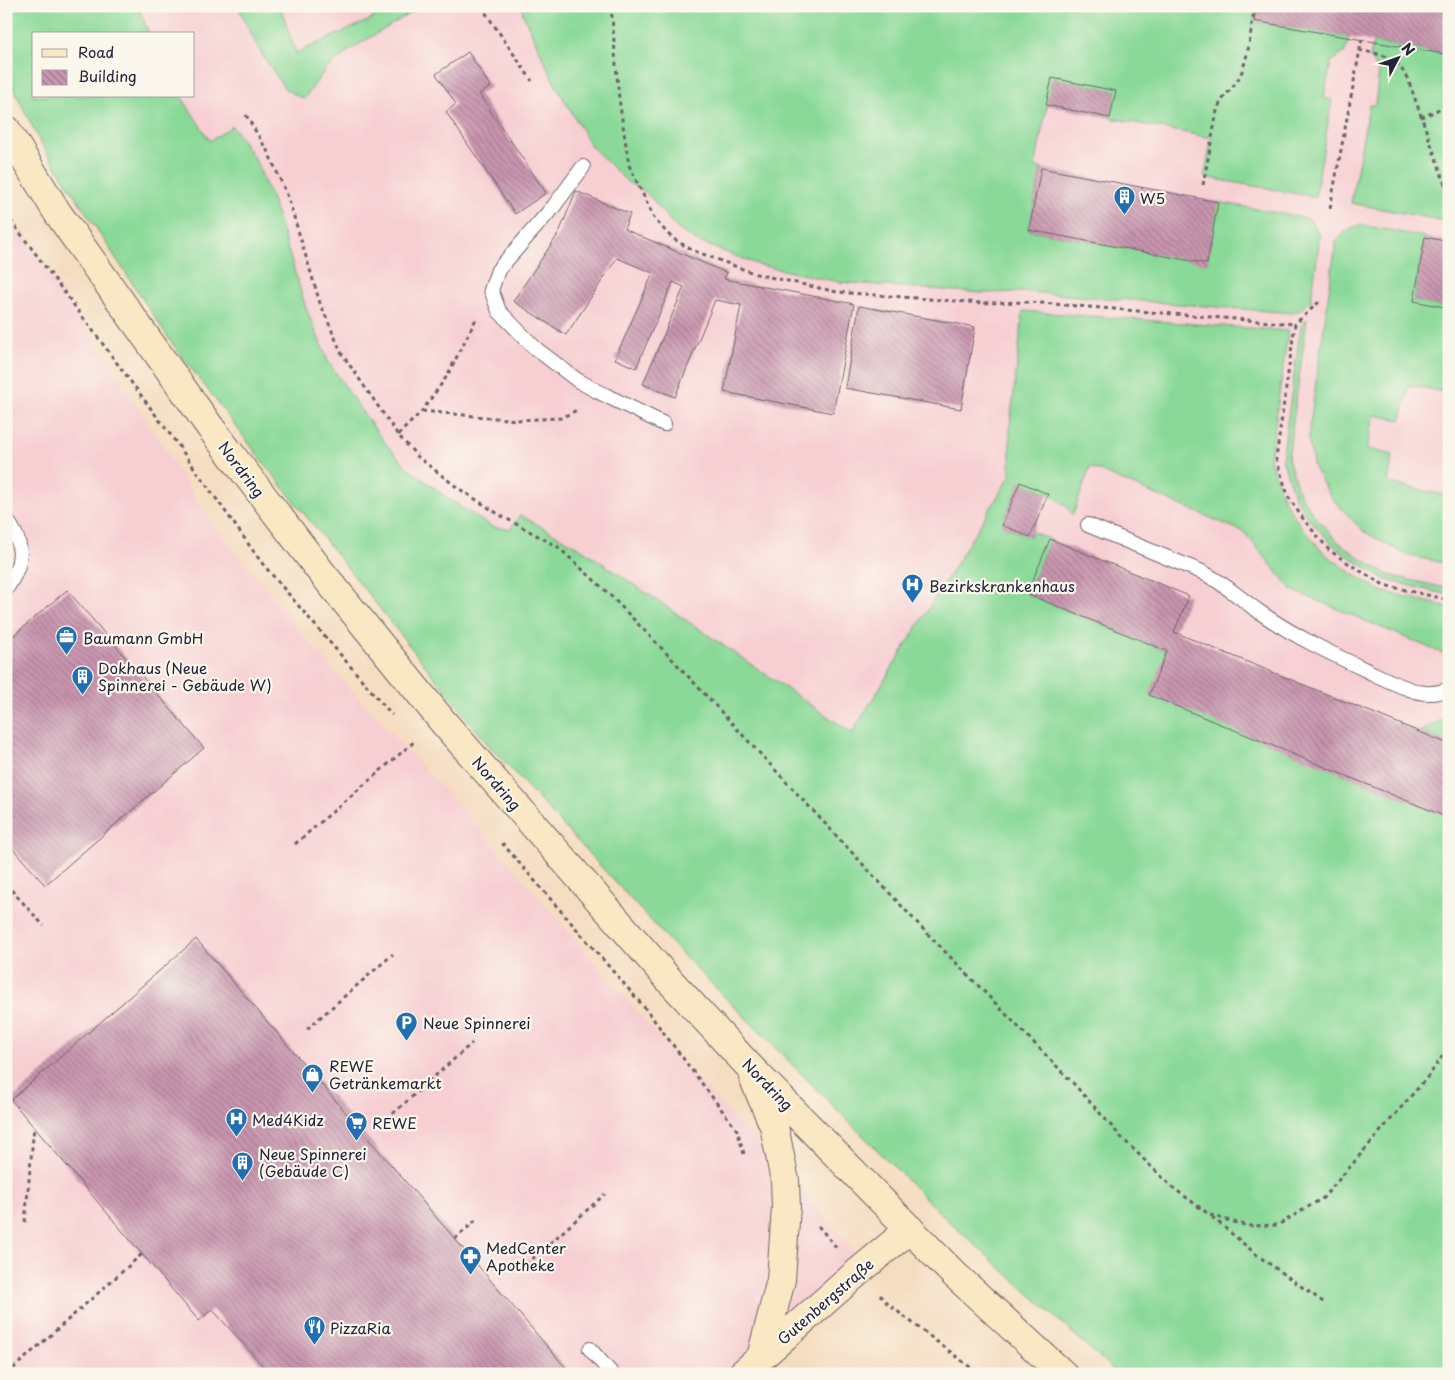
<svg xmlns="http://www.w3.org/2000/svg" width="1455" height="1380" viewBox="0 0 1455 1380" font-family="'Playpen Sans',sans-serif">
  <defs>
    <pattern id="building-back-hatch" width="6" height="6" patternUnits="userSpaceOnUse" patternTransform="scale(1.25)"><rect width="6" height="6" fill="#c995af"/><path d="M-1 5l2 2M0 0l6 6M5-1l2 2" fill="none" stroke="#a37990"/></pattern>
  </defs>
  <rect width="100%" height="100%" fill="#fbf7ec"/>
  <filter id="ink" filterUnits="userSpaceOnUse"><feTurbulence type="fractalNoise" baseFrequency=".02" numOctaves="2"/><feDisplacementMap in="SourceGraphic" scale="10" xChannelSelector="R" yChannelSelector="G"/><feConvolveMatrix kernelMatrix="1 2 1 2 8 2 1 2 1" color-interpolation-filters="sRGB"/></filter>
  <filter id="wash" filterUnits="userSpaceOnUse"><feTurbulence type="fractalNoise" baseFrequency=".0096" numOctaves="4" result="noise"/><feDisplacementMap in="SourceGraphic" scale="20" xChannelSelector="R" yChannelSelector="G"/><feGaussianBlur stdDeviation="1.12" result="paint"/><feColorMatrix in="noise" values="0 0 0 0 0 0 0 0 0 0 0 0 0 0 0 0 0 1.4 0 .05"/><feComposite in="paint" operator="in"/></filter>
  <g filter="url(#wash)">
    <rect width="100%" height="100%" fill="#f5ddc1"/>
    <path fill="#f7cfd3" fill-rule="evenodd" d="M6,6h1443v1368h-331l-178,-161 -265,-266 -189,-205 -219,-275 -96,-125 -130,-198 -35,-71zM34,34h160v62h-160z
      M6,213l65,91 142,220 113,138 149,162 181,209 209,229 -126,112h-733z"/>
    <path fill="#8ad998" stroke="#567e6a" d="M6,6h132l11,28h-115v62h147l29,45 22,-15 23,33 18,43 33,106 22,53 32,48 26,35 22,24 42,32 42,27 18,2 10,-14 60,33 272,185 158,-257v-51l13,-114 265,20 -18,129 14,40 15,24 26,30 25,18 31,19 68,16v49l-157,-66 -48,-58 -154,-65 -17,48c-11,-19 -33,-24 -53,-33l-18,43 28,12 2,-5 18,7 -23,55 140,57 282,167v556h-331l-178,-161 -265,-266 -189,-205 -219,-275 -96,-125 -130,-198 -35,-71z
      M238,6h42l16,47 78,-35 -4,-12h52l-69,42 -27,21 -22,30 -19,-10 -27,-41z
      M522,6h734l-2,15 95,16 -4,15 -14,10 -7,36 8,2 -17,97 -111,-20 8,-39 -102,-20 6,-27 -64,-13 -17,89 6,1 -12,62 178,33 11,-61 88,16 6,4 8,14 -9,65 -12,10 -7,2 -263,-21 -48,1 -142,-11 -80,-17 -62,-24 -19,-12 -14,-15 -10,-13 -10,-10 -17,-9 -36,-36 -37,-64 -31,-68z
      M1448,32l1,190 -98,-19 18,-98h6l4,-33 -9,-14 3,-16 71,12z
      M1362,225l63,12 -11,64 35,7v85l-40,-8 -8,35 -27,-5 -7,34 26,6 -5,28 61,13v68l-43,-9 -43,-24 -32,-34 -17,-29 -6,-30 28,-196c8,-10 14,-15 26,-17z
      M1307,319l-19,139 11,35 14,21 24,27 23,17 28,17 61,14v6l-63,-15 -29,-18 -24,-17 -25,-27 -14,-23 -12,-36 19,-133z
      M1449,716v28l-30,-12 27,-14z"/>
    <g id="blocks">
      <path fill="url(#building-back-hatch)" d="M1256,6h193v26l-5,22 -190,-33z
        M468,52l23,35 -12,7 67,99 -31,21 -69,-102 10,-8 -20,-30z
        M1052,78l64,13 -6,27 -64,-13z
        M1041,168l177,34 -11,62 -178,-34z
        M576,191l54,23 -6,15 103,44 -3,6 130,25 -21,109 -109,-21 17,-87 -26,-5 -40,97 -32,-13 41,-97 -11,-5 -37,86 -21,-9 38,-86 -36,-15 -51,77 -53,-34 46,-68z
        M1425,237l24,5v66l-35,-7z
        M859,306l116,21 -14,82 -116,-21z
        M1020,482l28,12 -18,43 -28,-12z
        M1050,539l139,57 -15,36 275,112v74l-300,-123 18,-44 -140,-57z
        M67,590l137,158 -159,137 -39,-44v-199z
        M196,939l259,300 116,135h-301l-58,-65 -13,12 -188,-221z"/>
    </g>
  </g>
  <g filter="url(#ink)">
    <use href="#blocks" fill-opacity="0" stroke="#6c636a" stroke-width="1"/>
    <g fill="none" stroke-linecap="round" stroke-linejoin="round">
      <defs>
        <path id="lane" d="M583,167l-29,39 -56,64 -7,20 8,21 36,37 42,32 20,11 67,33
          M6,519c19,25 18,44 0,70
          M1088,525l114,47c24,12 38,27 59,41 33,23 69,40 105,57 17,8 34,17 53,22 9,2 21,1 30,-3
          M590,1349l22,25"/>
        <path id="secondary" d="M6,129l51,83 153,215 112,146 122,150 227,259 76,82 207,210 109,100
          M753,1077l21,49 11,55 1,26 -5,73 -20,77
          M742,1374l116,-102 52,-43"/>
      </defs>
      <use href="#lane" stroke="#6c636a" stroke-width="16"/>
      <use href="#secondary" stroke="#6c636a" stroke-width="30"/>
      <path stroke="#6c636a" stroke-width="3" stroke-dasharray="4 4" stroke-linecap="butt" d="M481,6l51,75
        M611,6l8,93 10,66 26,55 17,18 20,12 64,24 81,18 144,11 48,-1 266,22
        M1359,50c28,6 37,5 50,32l40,113
        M246,115l22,37 20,45 32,106 22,51 56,81 20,22 40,31 42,27 58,32 48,44 67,69 250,269 151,155 47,53 51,50 38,28 38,11 30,-1 45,-27 107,-124 16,-23 3,-16
        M1421,117c11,-4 23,-8 28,-20
        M1203,185l14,-74c5,-17 21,-25 26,-43 7,-19 8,-42 12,-62
        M1330,208l32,-169
        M6,214l172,231 84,118 130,152
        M1319,302l-24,22 -19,135 13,39 15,22 25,30 25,17 30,18 65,15
        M422,411l95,9 44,-2 16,-8
        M398,435l24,-24 25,-35 29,-57
        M502,843l143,165 92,122 7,24
        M295,844l120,-103
        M6,884l38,42
        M307,1029l86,-75
        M387,1119l85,-76
        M1212,1217l45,38 69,49
        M25,1222l9,-95
        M818,1226l19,22
        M455,1239l21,-19
        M520,1270l85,-76
        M880,1295l8,9 91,70
        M7,1374l135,-120"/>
      <use href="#lane" stroke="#fff" stroke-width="14"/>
      <use href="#secondary" stroke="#fae7c3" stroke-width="28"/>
    </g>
  </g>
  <defs>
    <symbol id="building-pin" viewBox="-11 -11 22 30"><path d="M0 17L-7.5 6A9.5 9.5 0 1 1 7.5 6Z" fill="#1f6fb2" stroke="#fbf7ec"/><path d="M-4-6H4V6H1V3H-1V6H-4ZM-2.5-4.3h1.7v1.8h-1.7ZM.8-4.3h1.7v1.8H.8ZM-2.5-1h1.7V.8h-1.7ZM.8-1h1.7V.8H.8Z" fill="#fff"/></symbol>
    <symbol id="hospital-pin" viewBox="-11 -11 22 30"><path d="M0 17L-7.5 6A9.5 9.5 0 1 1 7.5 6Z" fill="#1f6fb2" stroke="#fbf7ec"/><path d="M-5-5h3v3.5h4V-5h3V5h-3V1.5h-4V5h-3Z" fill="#fff"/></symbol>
    <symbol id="office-pin" viewBox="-11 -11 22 30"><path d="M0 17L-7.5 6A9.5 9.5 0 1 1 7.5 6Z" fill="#1f6fb2" stroke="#fbf7ec"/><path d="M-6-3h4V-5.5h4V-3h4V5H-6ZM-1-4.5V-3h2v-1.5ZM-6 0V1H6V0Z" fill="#fff"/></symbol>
    <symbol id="parking-pin" viewBox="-11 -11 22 30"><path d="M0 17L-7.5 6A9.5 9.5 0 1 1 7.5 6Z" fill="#1f6fb2" stroke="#fbf7ec"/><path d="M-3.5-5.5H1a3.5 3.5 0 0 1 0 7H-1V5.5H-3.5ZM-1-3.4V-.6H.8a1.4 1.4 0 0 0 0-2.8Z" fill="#fff"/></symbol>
    <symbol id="shop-pin" viewBox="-11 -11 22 30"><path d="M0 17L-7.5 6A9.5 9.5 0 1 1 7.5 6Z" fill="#1f6fb2" stroke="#fbf7ec"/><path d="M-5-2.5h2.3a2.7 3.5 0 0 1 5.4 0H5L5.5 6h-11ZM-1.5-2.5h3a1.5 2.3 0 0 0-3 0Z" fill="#fff"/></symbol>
    <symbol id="supermarket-pin" viewBox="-11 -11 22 30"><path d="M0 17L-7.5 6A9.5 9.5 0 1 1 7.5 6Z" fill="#1f6fb2" stroke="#fbf7ec"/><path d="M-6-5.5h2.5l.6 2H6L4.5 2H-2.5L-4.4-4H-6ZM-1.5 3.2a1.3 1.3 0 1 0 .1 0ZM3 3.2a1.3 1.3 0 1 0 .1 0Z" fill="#fff"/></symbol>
    <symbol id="pharmacy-pin" viewBox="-11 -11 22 30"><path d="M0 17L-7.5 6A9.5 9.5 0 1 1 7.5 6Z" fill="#1f6fb2" stroke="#fbf7ec"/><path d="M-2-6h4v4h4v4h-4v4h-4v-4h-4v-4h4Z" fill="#fff"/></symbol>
    <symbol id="restaurant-pin" viewBox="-11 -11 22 30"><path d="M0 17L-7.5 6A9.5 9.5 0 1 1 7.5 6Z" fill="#1f6fb2" stroke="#fbf7ec"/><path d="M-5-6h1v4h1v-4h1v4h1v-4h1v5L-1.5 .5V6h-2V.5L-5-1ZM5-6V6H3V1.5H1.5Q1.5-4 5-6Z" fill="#fff"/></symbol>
  </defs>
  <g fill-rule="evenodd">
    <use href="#building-pin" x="1112" y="184" width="25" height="34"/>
    <use href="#hospital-pin" x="900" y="572" width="25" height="34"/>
    <use href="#office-pin" x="54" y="624" width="25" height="34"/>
    <use href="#building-pin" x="70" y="664" width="25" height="34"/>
    <use href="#parking-pin" x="394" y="1010" width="25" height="34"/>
    <use href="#shop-pin" x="300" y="1062" width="25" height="34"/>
    <use href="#hospital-pin" x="224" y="1106" width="25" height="34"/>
    <use href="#supermarket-pin" x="344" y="1110" width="25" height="34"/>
    <use href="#building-pin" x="230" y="1150" width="25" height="34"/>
    <use href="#pharmacy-pin" x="458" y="1244" width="25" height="34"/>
    <use href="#restaurant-pin" x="302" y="1314" width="25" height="34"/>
  </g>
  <g text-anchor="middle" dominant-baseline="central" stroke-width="4.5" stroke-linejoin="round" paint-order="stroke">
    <g font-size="15" fill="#22223b" stroke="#fbf7ec" text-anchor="start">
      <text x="1140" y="197">W5</text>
      <text x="929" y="585">Bezirkskrankenhaus</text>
      <text x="83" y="637">Baumann GmbH</text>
      <text x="98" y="667">Dokhaus (Neue<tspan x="98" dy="17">Spinnerei - Gebäude W)</tspan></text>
      <text x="423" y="1022">Neue Spinnerei</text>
      <text x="329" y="1065">REWE<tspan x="329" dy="17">Getränkemarkt</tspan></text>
      <text x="252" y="1119">Med4Kidz</text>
      <text x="372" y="1122">REWE</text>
      <text x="259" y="1153">Neue Spinnerei<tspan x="259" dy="17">(Gebäude C)</tspan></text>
      <text x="486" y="1247">MedCenter<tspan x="486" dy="17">Apotheke</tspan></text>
      <text x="330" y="1327">PizzaRia</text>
    </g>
    <g font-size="15" fill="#22223b" stroke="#fbf7ec">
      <text transform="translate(242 469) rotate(53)">Nordring</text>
      <text transform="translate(497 783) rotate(49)">Nordring</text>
      <text transform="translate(768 1084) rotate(46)">Nordring</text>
      <text transform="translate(825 1301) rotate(-41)">Gutenbergstraße</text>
    </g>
  </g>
  <rect width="1455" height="1380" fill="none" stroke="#fbf7ec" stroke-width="25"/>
  <rect x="32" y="32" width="162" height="65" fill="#fbf7ec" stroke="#a4a2a5"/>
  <rect x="42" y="49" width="25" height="8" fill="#fae7c3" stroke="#a4a2a5"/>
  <text x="78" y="58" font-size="15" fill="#22223b">Road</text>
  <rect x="42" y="70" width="25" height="15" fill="url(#building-back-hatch)" stroke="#a4a2a5"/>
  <text x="78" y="82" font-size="15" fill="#22223b">Building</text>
  <g transform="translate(1398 58) rotate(49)" stroke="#fbf7ec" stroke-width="4" paint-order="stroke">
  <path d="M0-4L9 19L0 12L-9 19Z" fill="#22223b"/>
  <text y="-8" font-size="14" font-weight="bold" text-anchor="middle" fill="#22223b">N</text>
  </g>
</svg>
